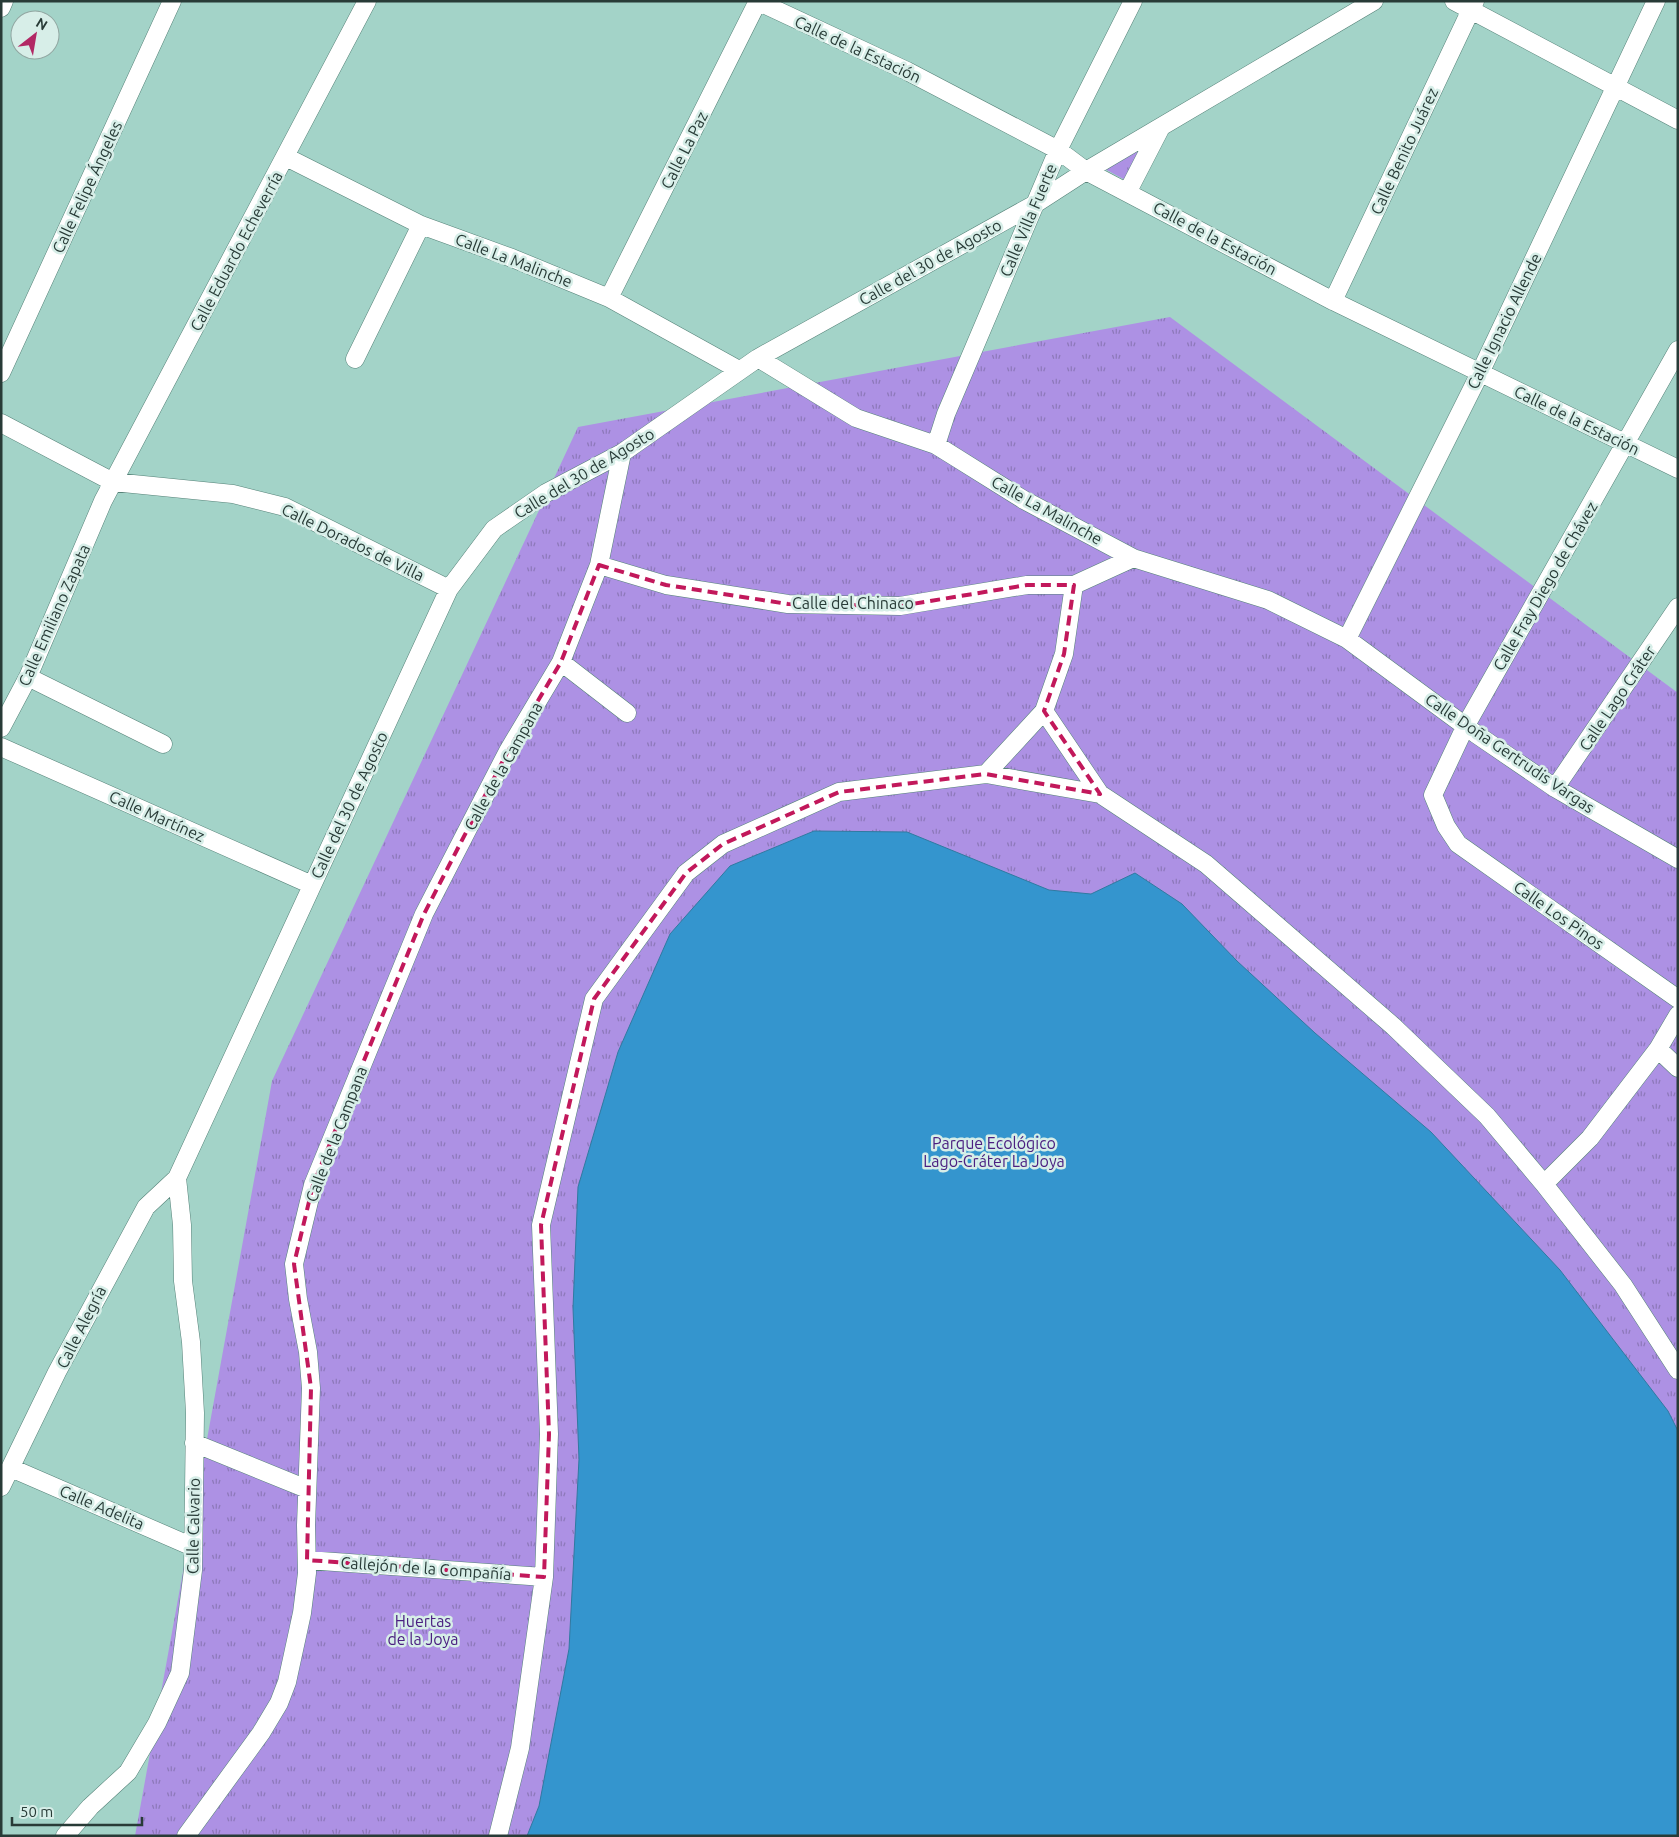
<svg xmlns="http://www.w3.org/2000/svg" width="1679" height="1837" viewBox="0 0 1679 1837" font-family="Ubuntu,sans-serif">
  <defs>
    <pattern id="park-tufts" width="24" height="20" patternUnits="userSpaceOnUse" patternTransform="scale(1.25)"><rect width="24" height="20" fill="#ad91e4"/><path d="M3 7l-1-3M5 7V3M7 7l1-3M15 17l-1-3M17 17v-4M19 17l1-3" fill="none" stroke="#8d78ba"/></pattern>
  </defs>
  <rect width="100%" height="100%" fill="#a3d3c8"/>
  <path fill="url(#park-tufts)" d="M1146,141l-19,40 -24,-13z
    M1170,317l508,376v1143h-1543l137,-755 306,-654z"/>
  <path fill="#3495ce" stroke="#307aa1" d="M814,831l93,1 142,58 42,4 44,-21 47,31 55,57 78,72 116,99 129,138 108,141 10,20v405h-1151l12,-30 30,-157 10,-190 -6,-151 5,-121 40,-135 52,-118 60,-68z"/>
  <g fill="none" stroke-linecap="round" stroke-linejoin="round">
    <defs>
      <path id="minor" d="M757,1l150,70 151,79 28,21 247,130 345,168
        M1454,1l224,119
        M1,8l3,-7
        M286,157l135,68 91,33 97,40 130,72
        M1128,191l32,-62
        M609,298l149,-297
        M1333,301l142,-300
        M1678,350l-212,375 -33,70 13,31 12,18 220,155
        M758,358l98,60 80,27 88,55 109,58 135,42 79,39 129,95 79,54 123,71
        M355,359l66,-134
        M1,373l171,-372
        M1,423l112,59 120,12 52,13 164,82
        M936,445l10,-31 112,-264 75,-149
        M599,565l67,20 122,19 112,2 127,-21h47l59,-27
        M1347,639l133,-266 176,-372
        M561,662l66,51
        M28,677l135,67
        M1044,711l56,83
        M1,728l27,-51 75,-176 264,-500
        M1,747l311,138
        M986,774l58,-63 20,-57 10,-69
        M1555,788l123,-181
        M1658,1049l20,19
        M1544,1184l46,-46 68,-89 20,-34
        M194,1443l113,46
        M11,1468l182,79
        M1,1487l56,-115 89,-165 31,-29 272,-589 45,-60 52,-36 76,-40 136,-95 277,-154 51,-33 288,-170
        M307,1560l237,17
        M65,1836l25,-29 38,-35 29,-49 23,-50 13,-103 2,-157 -4,-71 -8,-61 -1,-56 -5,-47
        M186,1836l75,-103 18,-30 8,-21 15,-69 5,-40 -1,-48 5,-137 -3,-36 -10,-53 -4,-35 19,-79 111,-271 84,-163 53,-89 38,-97 23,-112
        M498,1836l22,-88 24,-171 5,-143 -8,-209 53,-226 92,-126 37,-29 116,-52 147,-18 114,20 106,70 187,162 94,90 57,68 79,101 55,85"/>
    </defs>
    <use href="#minor" stroke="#558278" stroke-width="19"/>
    <use href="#minor" stroke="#fff" stroke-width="18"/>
  </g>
  <path fill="none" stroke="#c2185b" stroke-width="4" stroke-dasharray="10 6" stroke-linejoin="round" d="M599,565l67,20 122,19 112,2 127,-21h47l-10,69 -20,57 56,83 -114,-20 -147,18 -116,52 -37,29 -92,126 -53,226 8,209 -5,143 -237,-17 4,-172 -17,-124 19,-79 111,-271 84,-163 53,-89z"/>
  <g text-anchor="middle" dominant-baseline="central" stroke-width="5" stroke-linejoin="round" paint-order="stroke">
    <g font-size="16" fill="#283b37" stroke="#d7eee8">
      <text transform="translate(858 49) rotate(25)">Calle de la Estación</text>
      <text transform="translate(684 150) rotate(-63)">Calle La Paz</text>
      <text transform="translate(1404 151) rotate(-65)">Calle Benito Juárez</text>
      <text transform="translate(87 187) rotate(-65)">Calle Felipe Ángeles</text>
      <text transform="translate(1028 220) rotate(-67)">Calle Villa Fuerte</text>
      <text transform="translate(1215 238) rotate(28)">Calle de la Estación</text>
      <text transform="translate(236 251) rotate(-62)">Calle Eduardo Echeverría</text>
      <text transform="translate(514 260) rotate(21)">Calle La Malinche</text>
      <text transform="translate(930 262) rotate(-29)">Calle del 30 de Agosto</text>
      <text transform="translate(1504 321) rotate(-64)">Calle Ignacio Allende</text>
      <text transform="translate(1577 420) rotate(26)">Calle de la Estación</text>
      <text transform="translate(584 473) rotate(-31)">Calle del 30 de Agosto</text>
      <text transform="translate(1047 510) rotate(29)">Calle La Malinche</text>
      <text transform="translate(353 542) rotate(26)">Calle Dorados de Villa</text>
      <text transform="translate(1545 586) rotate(-60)">Calle Fray Diego de Chávez</text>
      <text x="853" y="603">Calle del Chinaco</text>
      <text transform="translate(54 615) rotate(-66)">Calle Emiliano Zapata</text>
      <text transform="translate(1617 698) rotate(-56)">Calle Lago Cráter</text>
      <text transform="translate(1510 753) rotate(34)">Calle Doña Gertrudis Vargas</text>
      <text transform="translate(503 766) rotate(-61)">Calle de la Campana</text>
      <text transform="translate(349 805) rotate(-65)">Calle del 30 de Agosto</text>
      <text transform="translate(157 816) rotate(24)">Calle Martínez</text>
      <text transform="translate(1559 915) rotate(35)">Calle Los Pinos</text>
      <text transform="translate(336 1134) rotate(-69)">Calle de la Campana</text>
      <text transform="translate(81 1327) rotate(-63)">Calle Alegría</text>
      <text transform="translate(102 1507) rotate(23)">Calle Adelita</text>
      <text transform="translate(193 1526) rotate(-89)">Calle Calvario</text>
      <text transform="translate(426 1568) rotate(4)">Callejón de la Compañía</text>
    </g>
    <g font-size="16" fill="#4b2081" stroke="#d7eee8">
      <text x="994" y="1143">Parque Ecológico<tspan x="994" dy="18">Lago-Cráter La Joya</tspan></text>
      <text x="423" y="1621">Huertas<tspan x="423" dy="18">de la Joya</tspan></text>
    </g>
  </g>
  <rect width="1679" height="1837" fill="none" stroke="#283b37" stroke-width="5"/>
  <g transform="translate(35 35) rotate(31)"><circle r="24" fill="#d7eee8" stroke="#91a6a1"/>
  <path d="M0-4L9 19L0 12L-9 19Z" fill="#b22865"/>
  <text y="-8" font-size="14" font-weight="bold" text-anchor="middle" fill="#283b37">N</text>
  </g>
  <path d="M12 1817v8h130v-8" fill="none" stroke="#283b37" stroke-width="2.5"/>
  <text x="20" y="1817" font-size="15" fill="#283b37" stroke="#d7eee8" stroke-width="4" paint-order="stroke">50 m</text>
</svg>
